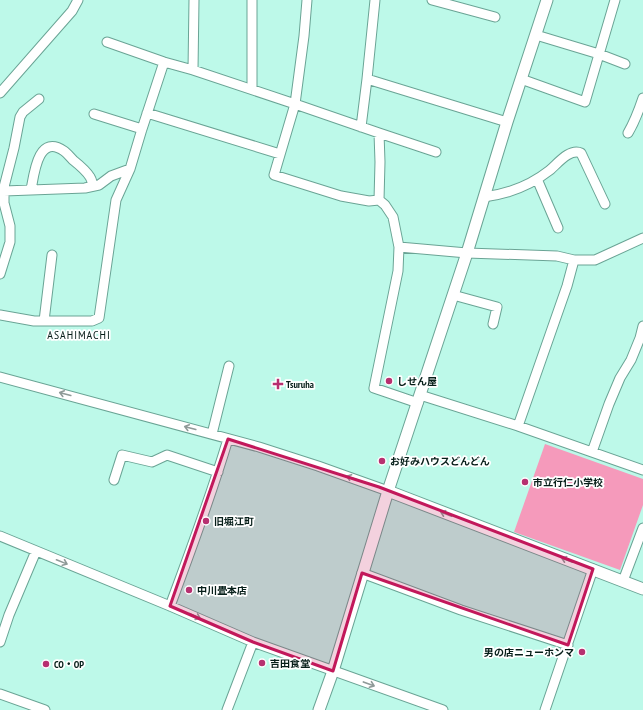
<svg xmlns="http://www.w3.org/2000/svg" width="643" height="710" viewBox="0 0 643 710" font-family="'PT Sans Narrow','Noto Sans JP',sans-serif">
  <rect width="100%" height="100%" fill="#bdf9e9"/>
  <path fill="#f59abb" d="M545,444l98,35v26l-23,65 -106,-38z"/>
  <g fill="none" stroke-linecap="round" stroke-linejoin="round">
    <defs>
      <path id="minor" d="M194,0l-1,70 102,34 9,-68 3,-36
        M375,0l-8,79 140,43
        M432,0l63,17
        M536,35l63,19 26,10
        M107,42l57,20 29,8
        M521,79l64,23 30,-102
        M252,89v-89
        M0,93l72,-82 6,-11
        M147,113l133,41
        M94,114l48,15
        M361,127l6,-48
        M379,133l1,29 -1,38 6,5 8,12 6,30 -1,24 -24,117 44,15
        M628,133c7,-12 11,-23 15,-35
        M537,179l21,49
        M31,190c3,-16 7,-57 33,-39 3,2 6,6 9,9 5,4 14,12 17,17 2,3 2,6 3,9
        M4,191l81,-3 14,-3 12,-9 19,-7
        M484,197c24,-3 47,-12 66,-27 8,-7 20,-22 31,-17l24,51
        M379,200l-10,1 -28,-5 -67,-21 21,-71 84,29 57,19
        M399,247l68,6 90,3 17,4
        M0,274l10,-32v-16l-6,-23v-16l10,-39 6,-31 3,-5 16,-13
        M453,295l44,12 -4,17
        M0,315l34,6h58l7,-3 17,-118 14,-31 12,-40 22,-67
        M44,321l8,-66
        M0,377l259,70 59,19 70,25
        M420,395l98,31 125,44
        M518,426l49,-140 7,-26h21l48,-22
        M212,434l17,-68
        M592,452l17,-48 11,-26 11,-18 9,-22 3,-12
        M114,480l8,-25 30,7 15,-7 51,17
        M0,536l170,70 83,36 190,68
        M362,573l99,37 107,35
        M623,581l20,-53
        M170,606c21,-56 41,-110 58,-167
        M0,642l9,-27 27,-64
        M0,694l45,16
        M227,710l26,-68
        M545,710l48,-141"/>
      <path id="tertiary" d="M388,491l255,98
        M319,710l14,-39 55,-180 79,-238 40,-131 40,-122"/>
    </defs>
    <use href="#minor" stroke="#6aa495" stroke-width="11"/>
    <use href="#tertiary" stroke="#6aa495" stroke-width="13"/>
    <use href="#minor" stroke="#fff" stroke-width="9"/>
    <use href="#tertiary" stroke="#fff" stroke-width="11"/>
  </g>
  <defs><path id="oneway-shaft" d="M-6 0H5M1.5-3L5.5 0L1.5 3" fill="none" stroke-width="1.6" stroke-linecap="round" stroke-linejoin="round"/></defs>
  <g stroke="#8f9a98">
    <use href="#oneway-shaft" transform="translate(65 394) rotate(-165)"/>
    <use href="#oneway-shaft" transform="translate(190 428) rotate(-165)"/>
    <use href="#oneway-shaft" transform="translate(352 478) rotate(-161)"/>
    <use href="#oneway-shaft" transform="translate(446 514) rotate(-159)"/>
    <use href="#oneway-shaft" transform="translate(567 560) rotate(-159)"/>
    <use href="#oneway-shaft" transform="translate(62 562) rotate(22)"/>
    <use href="#oneway-shaft" transform="translate(195 616) rotate(24)"/>
    <use href="#oneway-shaft" transform="translate(369 684) rotate(20)"/>
  </g>
  <path fill="#c2185b" fill-opacity="0.2" stroke="#c2185b" stroke-width="3" stroke-linejoin="round" d="M228,439l151,48 214,82 -25,76 -206,-72 -29,98 -80,-29 -83,-36z"/>
  <g fill="#b73070" stroke="#fff" stroke-width="1.5">
    <circle cx="389" cy="381" r="4"/>
    <path d="M276 378h4v4h4v4h-4v4h-4v-4h-4v-4h4z"/>
    <circle cx="382" cy="461" r="4"/>
    <circle cx="525" cy="482" r="4"/>
    <circle cx="206" cy="521" r="4"/>
    <circle cx="189" cy="590" r="4"/>
    <circle cx="582" cy="652" r="4"/>
    <circle cx="262" cy="663" r="4"/>
    <circle cx="46" cy="664" r="4"/>
  </g>
  <g text-anchor="middle" dominant-baseline="central" stroke-width="3.5" stroke-linejoin="round" paint-order="stroke">
    <g font-size="10" font-weight="bold" fill="#061e19" stroke="#fff" text-anchor="start">
      <text x="397" y="381">しせん屋</text>
      <text x="286" y="384">Tsuruha</text>
      <text x="390" y="461">お好みハウスどんどん</text>
      <text x="533" y="482">市立行仁小学校</text>
      <text x="214" y="521">旧堀江町</text>
      <text x="197" y="590">中川畳本店</text>
      <text x="574" y="652" text-anchor="end">男の店ニューホンマ</text>
      <text x="270" y="663">吉田食堂</text>
      <text x="54" y="664">CO・OP</text>
    </g>
    <g font-size="12" letter-spacing="1" fill="#061e19" stroke="#fff">
      <text x="79" y="334">ASAHIMACHI</text>
    </g>
  </g>
</svg>
